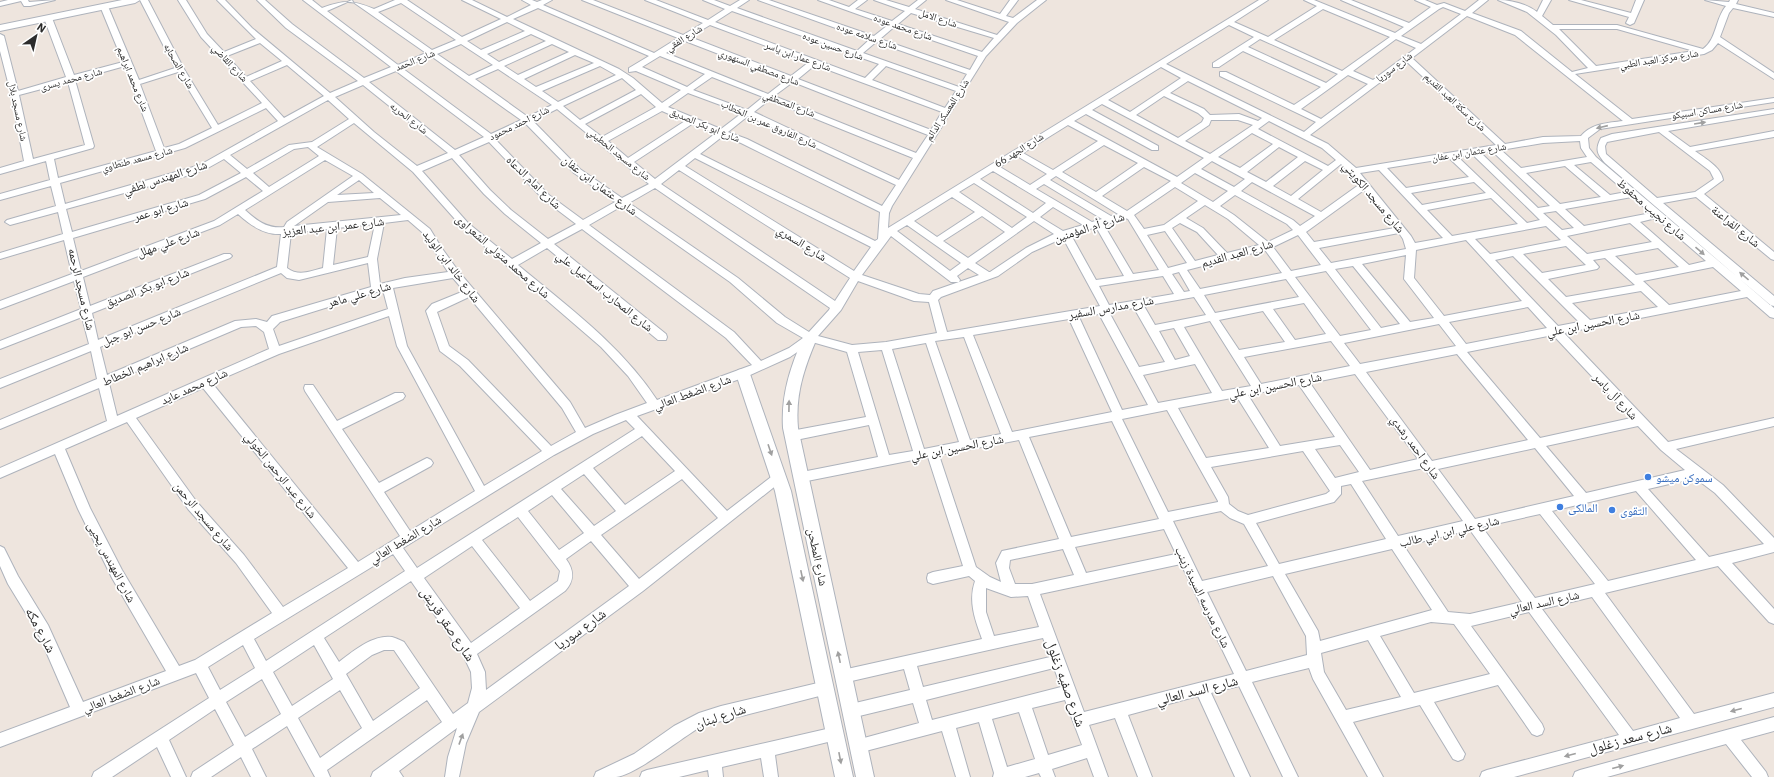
<svg xmlns="http://www.w3.org/2000/svg" width="1774" height="777" viewBox="0 0 1774 777" font-family="'IBM Plex Sans','Noto Naskh Arabic',sans-serif">
  <rect width="100%" height="100%" fill="#eee5de"/>
  <g fill="none" stroke-linecap="round" stroke-linejoin="round">
    <defs>
      <path id="minor" d="M8,0h20l1,2 26,-2 -25,6h-6l-3,-5 -21,5v-4z
        M140,0h8l36,69 34,56 44,-22 -61,-66 -23,-37h8l21,34 17,18 32,-13 -39,-39h8l27,28 78,65 28,-12 -72,-53 -29,-28h8l27,24 72,54 27,-11 -88,-67h9l10,8c23,-8 30,-8 52,1l21,-9h12l55,37 39,-18 -39,-19h10l35,17 24,-12 -9,-5h10l5,2 5,-2h10l-9,5 111,48 24,-15 -96,-38h11l90,35 20,-12 -58,-23h11l52,20 17,-11 -22,-9h11l16,6 10,-6h9l-12,8 120,43 12,-11 -111,-40h11l105,36 14,-11 -70,-25h11l20,7 9,-7h9l-12,9 37,12 13,-10 -31,-11h12l23,7 9,-7h8l-11,9 82,26 12,-13 -63,-22h11l43,14 10,-14h8l-12,16 7,2 24,-18h9l-29,23 -31,33 -94,150 -3,7 -1,15 371,-228h9l-34,22 34,15 49,-31 -13,-6h10l81,33 9,-6 -63,-27h10l58,23 22,-16 -16,-7h10l12,5 7,-2 21,8 14,-11h9l-16,13 49,18 51,41 16,-4 -32,-33 -29,-23 -29,-12c13,0 29,4 39,12l6,-12h8l-9,16 11,9h64l86,24c14,-10 12,-30 23,-43l-21,-6 24,2 1,-2h8l-2,4 38,9v4l-41,-9 -4,5 -9,24 54,36v6l-56,-36 -6,7 -8,4 -129,20 57,45 142,-21v4l-174,27 -12,9 1,10 7,9 178,151v10l-4,-1 -23,-20 -183,36 104,109 106,-24v8l-98,23 47,36 51,53v14l-42,11 42,46v15l-5,-2 -51,-56 -113,27 89,121 80,-21v14l-260,70h-34l2,-5 5,-2 132,-35 -90,-123 -58,14 71,98 2,5 -2,5 -5,2 -5,-2 -34,-49 -64,17 31,52 -2,5 -5,2 -5,-2 -33,-54 -67,17 30,55h-15l-55,-98 -4,-11 -57,14 46,95h-15l-44,-91 -28,7 39,84h-15l-37,-81 -70,19 24,62h-14l-23,-59 -26,7 19,52h-14l-7,-19 -35,11 3,8h-14l-2,-4 -14,4h-32l1,-4 -15,-51 -23,6 14,49h-14l-14,-46 -84,22 -5,-2 -2,-5 2,-5 66,-18 -6,-20 -62,15 -5,-2 -2,-5 2,-5 5,-2 59,-14 -6,-21 -61,14 -5,-2 -2,-5 2,-5 144,-32c-7,-19 -14,-38 -7,-58l-6,-5 -36,8 -5,-2 -1,-4 1,-4 5,-2 30,-6 -35,-109 -126,25 -4,-2 -2,-3 2,-3 4,-2 76,-15 -9,-32 -78,16 -4,-2 -2,-3 2,-3 4,-2 75,-14 -19,-65 -35,-10 -22,15 -42,19 -111,40 90,95 48,-37 4,-2 4,2 2,3 -2,3 -140,111 -164,121 -13,31 -7,34h-14l3,-20 9,-29 -58,43 4,6h-32l2,-5 69,-50 -15,-22 -100,70 3,7h-15l-28,-51 -35,23 14,28h-15l-10,-20 -30,20h-20l2,-5 41,-27 -19,-36 -46,31 17,37h-15l-14,-30 -45,30h-20l2,-5 115,-74 -13,-25 -196,74v-14l70,-26 -32,-74 -30,-49 -8,-18v-20l4,2 14,28 30,49 35,77 83,-31 -54,-93 -34,-69 -23,-55 -55,24v-10l107,-47 -8,-33 -99,41v-9l97,-41 -6,-28 -91,37v-9l89,-35 -7,-27 -82,32v-8l81,-32 -7,-28 -74,28v-8l72,-27 -8,-34 -64,19v-6l63,-19 -5,-22 -48,13 -5,-3 2,-2 49,-14 -5,-20 -51,14v-6l50,-14 -4,-19 -46,13v-6l24,-7 -13,-67 -11,-43v-17l4,2 14,55 48,-14 -22,-59 1,-2 7,2 22,57 49,-13 -23,-56 7,-2 32,76 36,-12zM352,0l1,2 73,51 -28,12 -71,-54zM401,3l55,37 -24,10 -54,-38zM1443,7l18,7 -40,30 -20,-8 38,-27zM538,8l111,48 -20,12v4l7,-1 45,19 -19,13 -29,-25 -14,-9 -106,-50zM1323,9l67,28 -48,34 -68,-31zM732,11l121,43v3h6l20,7 -14,14 -150,-56zM911,13l83,25 -12,14 -84,-28zM1467,16l48,19 108,86c-15,2 -31,2 -42,15l-38,1 -38,7 -93,-86zM507,22l18,9 -44,19 -14,-9zM710,25l99,37 -18,14 -101,-39zM1229,25l25,12 -41,26v4h6l24,-16 78,36 -27,18 -68,-33h-6v4l96,46 -12,10 -138,-68zM894,27l84,29 -8,14 -90,-31zM1559,29h58l77,22 -98,15zM531,34l15,7 -47,21 -12,-8zM1260,39l78,35 -12,9 -78,-36zM1396,39l20,9 -43,32 -20,-9zM685,41l101,39 -18,14 -102,-41zM876,42l91,32 -8,13 -96,-34zM260,43l22,18 -36,16 -19,-21zM461,44l32,21 -24,11 -32,-22zM552,44l17,8 -51,23 -14,-9zM575,55l19,8 -58,24 -12,-8zM431,56l90,64 -30,14 -89,-66zM660,56l45,18 -18,13 -45,-20zM1407,62l89,83 -140,23 -28,-24 -18,-9zM287,65l37,31 -40,22 -34,-37zM815,65l127,47 -11,18 -133,-51zM125,66l31,85 -98,27 -4,-19 39,-11 1,-2 -19,-66zM600,66l16,9 -58,27 -16,-11zM886,66l70,25 -11,17 -73,-28zM1161,67l20,11 -51,34 -22,-12zM498,69l54,36 -24,12 -53,-38zM396,71l88,66 -29,13 -86,-68zM178,72l34,56 -33,16 -15,4 -24,-64zM1348,75l20,9 -47,35 -20,-10zM712,77l51,20 -16,13 -54,-20zM622,78l14,12 -56,30 -17,-14zM1188,81l74,37 -4,3 -19,-7 -29,1 -6,-6 -34,-16zM68,82l17,63 -52,14 -14,-64zM793,82l135,53 -12,18 -142,-57zM363,85l85,68 -31,13 -43,-34 -39,-35zM688,93l54,20 -21,16 -53,-22zM641,94l15,13 -54,30 -17,-13zM1164,96l34,17 6,5 -2,4 -24,16 -42,-23zM328,100l21,19 -37,23 -23,3 -42,24 -17,-14zM769,100l144,58 -14,22 -145,-68zM1102,104l102,54 -27,19 -103,-56 12,-7 66,36h6v-4l-66,-36zM266,108l12,13 -78,44 -135,39 -5,-21 125,-35zM557,109l92,75 -27,14 -42,-29 -47,-48zM662,111l23,10 -57,37 -20,-17zM748,116l148,69 -14,21 -135,-67 -19,-7zM1211,120h27l15,5 -43,29 -25,-13 24,-16zM1269,121l53,27 14,12 -8,6 -70,-37zM354,123l59,49 49,55 139,120 27,29 19,27 -32,12 -30,13 -15,-26 -111,-130 -18,-25 -11,-18 -68,-55 -45,-27zM526,124l48,49 41,29 -32,18 -34,-25 -54,-56zM692,124l24,9 -61,46 -21,-17zM1068,125l30,16 -45,29 -30,-17zM1252,133l21,11 -33,24 -22,-11zM723,136l18,7 139,69 -2,27 -3,2 -175,-87zM1580,141l1,7 6,9 -66,11 -20,-18 42,-7zM489,142l54,57 33,25 -28,15 -37,-29 -21,-20 -31,-35zM1104,145l34,18 -42,29 -34,-20zM308,147l11,9 -50,31 -16,-14 41,-24zM1279,147l19,10 -32,25 -19,-10zM1492,151l58,55 -12,2 -57,-55zM1472,154l61,59 7,7 -13,3 -69,-66zM1017,156l30,18 -17,11 -30,-18zM452,158l32,36 21,20 36,29 -29,16 -44,-36 -46,-52zM695,158l176,89 -17,24 -169,-105zM1449,158l20,19 -63,11 -19,-20zM224,159l17,14 -42,22 -127,37 -6,-23 120,-33 20,-7zM325,160l28,16 -66,46 -3,5c-17,2 -28,-7 -39,-17zM1212,161l33,18 -11,8 -33,-18zM1305,161l18,9 -32,26 -18,-10zM1591,162l35,30 -16,3 -36,-30zM1341,164l19,20 -39,28 -23,-13zM1565,166l36,31 -41,7 -34,-31zM1144,167l27,14 -44,30 -25,-15zM679,170l171,108 -15,23 -174,-117zM1379,170l64,68 -28,5 -4,-7 -51,-63zM993,171l53,32 -13,10 -53,-34zM1195,173l33,18 -15,11 -32,-19zM1056,176l62,38 -7,2 -61,-36zM246,177l17,14 -49,30 -133,50 -8,-33 132,-39zM359,180l15,13 -37,2zM1252,182l63,34 -15,10 -7,-6 -52,-29zM1474,182l12,11 -64,12 -11,-12zM974,183l53,34 -15,11 -53,-36zM1044,184l58,35 -10,3 -56,-33zM1175,187l23,14 -34,24 -20,4 -10,-14zM655,188l175,120 -1,2 -20,22 -24,-15 -47,-39 -109,-75zM1364,190l31,38 -81,14 -8,-10zM1235,195l52,29 6,6 -25,12 -34,-27 -14,-9zM952,197l23,15 -38,25 -23,-16zM1632,197l19,16 -67,13 -19,-17zM380,198l21,17 -107,11 34,-24zM1491,198l27,26 -66,12 -25,-26zM1205,205l23,14 31,26 -32,8 -24,-25 -17,-10zM622,206l108,76 47,41 26,15 -14,10 -28,13 -27,-29 -145,-107zM1053,207l30,18 -20,6 -23,-14zM1556,211l18,17 -12,2 -19,-17zM238,214c12,11 26,21 43,20l-4,33 -179,73 -6,-27 138,-55 2,-2 -2,-2h-6l-134,52 -7,-29 137,-52zM982,216l23,16 -37,26 -25,-17zM1125,218l3,1 31,51 -26,4 -29,-49zM1656,218l50,43 -17,4 -49,-43zM408,220l15,13 25,39 -43,6 -25,6 -3,-25 7,-36zM1034,221l20,13 -28,14 -36,24h-1l-14,-9zM1180,223l17,9 21,23 -23,6 -23,-33zM1630,223l22,19 -65,12 -20,-18zM375,224l-7,33 -35,8 4,-37zM907,225l54,38 -11,8 -53,-40zM1546,226l15,14 -71,14 -15,-15zM1096,227l28,49 -28,4 -25,-45zM327,229l-4,39c-13,3 -24,9 -36,0l4,-35zM582,229l144,109 26,27 -95,35c-36,-55 -90,-94 -139,-135l29,-17 111,92h8l1,-3 -1,-3 -112,-90zM1165,231l22,32 -19,5 -21,-33zM1399,233l4,6 3,10 -75,14 -12,-15zM1298,235l23,30 -30,6 -18,-24zM891,236l60,46h8l1,-2 -3,-4 11,-8 11,7 -46,16 -3,4 -11,-1 -57,-19zM1063,238l37,68 -153,26 -9,-32 3,-3 57,-21 34,-24zM1466,240l56,61 -78,15 -30,-38 2,-28zM1566,246l20,19 -44,8 -19,-19zM1658,248l21,19 -43,8 -21,-19zM1265,250l17,23 -82,16 -13,-19zM1406,255l-2,24 30,39 -24,4 -48,-58zM1513,256l66,66 -21,4 -63,-66zM1605,258l30,27 -69,12 -18,-18 49,-10 2,-2 -6,-7zM368,263l3,24 -99,29 -5,6 -11,-3 -21,2 -128,54 -7,-28 181,-74 6,5 12,2zM1353,266l47,58 -19,4 -46,-59zM1713,267l28,24 -72,14 -26,-24zM1326,271l45,59 -31,6 -45,-59zM1179,272l11,19 -6,1 -12,-18zM1163,276l11,18 -65,11 -10,-19zM453,278l11,13 -32,13 -6,7 14,40 20,15 82,85 -58,35 -77,-140 -14,-58zM1286,279l13,18 -84,16 -11,-18zM858,281l56,20 15,1 8,31 -51,9 -34,3 -34,-9 23,-26zM383,290l5,19 -109,37 -6,-17 7,-7zM1641,291l17,16 -68,13 -18,-17zM469,297l93,111 14,24 -25,14 -83,-86 -19,-14 -12,-34zM1194,297l12,18 -51,10 -11,-19zM1304,303l22,31 -31,6 -22,-31zM1528,307l19,21 -81,16 -17,-22zM1134,308l31,54 -26,5 -30,-55zM1263,311l22,31 -46,8 -20,-30zM1099,314l49,91 -26,5 -43,-93zM389,316l8,30 78,145 -65,40 -26,-39 47,-26 2,-3 -2,-3 -4,-2 -4,2 -44,23 -37,-54 61,-30 2,-3 -2,-3h-8l-58,28 -24,-36h-8l-1,3 1,3 95,145 -42,26 -146,-179 67,-29zM1069,319l43,93 -100,20 -39,-97zM1210,321l41,65 -29,5 -38,-64zM1439,324l17,22 -96,18 -16,-21zM256,326l8,6 5,17 -152,67 -8,-33 132,-56zM1174,328l16,28 -15,4 -16,-29zM1553,335l78,83 -91,20 -73,-86zM964,337l37,97 -31,6 -35,-99zM1331,341l19,25 -89,18 -17,-27zM926,343l33,99 -35,7 -32,-100zM882,350l31,101 -24,4 -31,-103zM1457,354l71,86 -96,21 -66,-89zM1195,364l17,29 -54,10 -15,-28zM1355,374l63,85 -48,11 -60,-87zM1299,385l36,52 -55,9 -32,-51zM203,388l145,180 -65,39 -39,-52 -48,-54 -60,-83zM1237,397l32,51 -63,10 -28,-50zM1167,410l51,91v1l-50,10 -46,-93zM626,420l9,9 -218,139 -14,-20 151,-93 39,-21zM1112,421l47,98 -88,18 -42,-100zM127,422l61,87 48,54 36,50 -77,47 -16,6 -57,-96 -32,-62 -25,-59zM1638,426l23,24 24,20 -99,23 -40,-47zM642,436l33,35 -50,34 -32,-37zM1019,440l40,99 -57,12 -6,12 5,19 -11,-5 -14,-10 -37,-112zM1340,445l19,27 -24,6 -20,-29zM1535,448l39,48 -99,23 -37,-50zM1303,451l27,40 -4,3 -78,21 -10,-4 -9,-7 -1,-7 -17,-30zM1424,468l39,53 -65,15 -36,-55zM584,474l32,37 -22,15 -33,-37zM1695,478l20,15 49,51 -55,13 -61,-68zM682,479l36,39 -79,61 -38,-44zM1351,484l35,55 -107,25 -23,-41 78,-21 7,-8v-8zM1636,491l60,69 -88,21 -56,-70zM552,495l32,38 -25,17 -31,-39zM1221,511l9,7 14,6 24,42 -66,15 -29,-60zM1540,514l55,70 -60,14 -53,-71zM518,517l42,54 -2,10 -28,20 -48,-61zM1164,529l12,25 -90,19 -11,-26zM1470,530l52,72 -52,12 -22,-2 -44,-66zM591,541l38,45 -143,104 -1,-18 -8,-18 88,-63c10,-11 9,-21 1,-32zM472,546l48,62 -49,35 -47,-65zM1063,549l11,26 -42,9h-17l-6,-16 1,-8zM1392,549l40,61 -112,31 -2,-10 -33,-57zM393,554l12,17 -139,90 -12,-22zM1181,564l53,110 -150,38 -44,-118zM1273,576l33,60 1,19 -61,16 -39,-79zM411,581l53,76 7,15 1,16 -4,15 -15,11 -49,-72c-4,-2 -8,-4 -12,-5 -19,-3 -40,15 -53,25l-15,-24zM986,588l25,9 17,-1 11,31 -45,9 -8,-24zM1592,597l88,121 -47,13 -91,-122zM1431,622l23,2 36,50 -76,19 -34,-57zM1043,638l7,19 -127,30 -6,-21zM1368,640l33,57 -55,13 -22,-38 -3,-19zM243,645l12,23 -35,22 -12,-23zM314,645l19,34 -41,27 -19,-34zM384,650h10l26,38 -47,33 -27,-47 26,-19zM1054,668l7,19 -129,33 -6,-20zM262,679l19,35 -36,23 -19,-35zM340,690l22,38 -42,30 -22,-40zM1065,700l17,45 -34,10 -16,-47zM1019,712l16,47 -28,8 -15,-48z
        M1569,0h12l50,13 5,-13h8l-10,23 -4,2 -4,-2 3,-6z
        M1774,109v4l-106,18 22,16 84,-16v6l-79,14c11,8 26,16 28,29l-19,14 70,58v8l-3,-1 -75,-62 -33,6 111,93v10l-4,-1 -165,-142c-8,-9 -10,-14 -4,-25l11,-4zM1659,132l51,39 4,8 -19,13 -38,6 -51,-44 -1,-8 2,-4z
        M826,681l5,2 2,5 -2,5 -129,33c-21,12 -66,49 -86,51 -7,0 -15,0 -22,0l2,-5 38,-18 40,-28 25,-13 22,-7z
        M1774,717v14l-33,9 25,32 2,5h-16l-26,-33 -119,33h-34l2,-5 5,-2z
        M835,727l5,2 2,5 -2,5 -65,16 3,22h-14l-3,-19 -39,9 1,10h-14l-1,-7 -29,7h-39l2,-5 5,-2z"/>
      <path id="tertiary" d="M122,0h18l-5,3 -135,28v-6z
        M810,333l5,2 2,3c-13,30 -22,57 -19,90l76,349h-18l-73,-349c-2,-33 7,-60 20,-90l2,-3z
        M743,369l5,1 2,4 41,117 62,286h-18l-60,-286 -39,-117 2,-4z"/>
    </defs>
    <use href="#minor" stroke="#aeb3bc" stroke-width="2"/>
    <use href="#tertiary" stroke="#aeb3bc" stroke-width="2"/>
    <use href="#minor" fill="#fff" fill-rule="evenodd"/>
    <use href="#tertiary" fill="#fff" fill-rule="evenodd"/>
  </g>
  <defs><path id="oneway-solid" d="M-6-.8H1V-3.2L6.5 0L1 3.2V.8H-6Z"/></defs>
  <g fill="#a0a0a0">
    <use href="#oneway-solid" transform="translate(1700 123) rotate(-9)"/>
    <use href="#oneway-solid" transform="translate(1602 127) rotate(167)"/>
    <use href="#oneway-solid" transform="translate(1700 251) rotate(41)"/>
    <use href="#oneway-solid" transform="translate(1744 276) rotate(-140)"/>
    <use href="#oneway-solid" transform="translate(789 406) rotate(-89)"/>
    <use href="#oneway-solid" transform="translate(770 450) rotate(71)"/>
    <use href="#oneway-solid" transform="translate(802 576) rotate(78)"/>
    <use href="#oneway-solid" transform="translate(839 657) rotate(-102)"/>
    <use href="#oneway-solid" transform="translate(1736 710) rotate(165)"/>
    <use href="#oneway-solid" transform="translate(461 739) rotate(-70)"/>
    <use href="#oneway-solid" transform="translate(1570 755) rotate(165)"/>
    <use href="#oneway-solid" transform="translate(840 758) rotate(79)"/>
    <use href="#oneway-solid" transform="translate(1618 767) rotate(-15)"/>
  </g>
  <g fill="#3f7fe0" stroke="#fff" stroke-width="1.5">
    <circle cx="1648" cy="477" r="4"/>
    <circle cx="1560" cy="507" r="4"/>
    <circle cx="1612" cy="510" r="4"/>
  </g>
  <g text-anchor="middle" dominant-baseline="central" stroke-width="3.5" stroke-linejoin="round" paint-order="stroke">
    <g font-size="10" fill="#2c2c2c" stroke="#fff">
      <text transform="translate(938 18) rotate(18)">شارع الامل</text>
      <text transform="translate(903 27) rotate(19)">شارع محمد عوده</text>
      <text transform="translate(867 36) rotate(19)">شارع سلامه عوده</text>
      <text transform="translate(684 38) rotate(-32)">شارع الفقي</text>
      <text transform="translate(833 46) rotate(20)">شارع حسين عوده</text>
      <text transform="translate(798 56) rotate(20)">شارع عمار ابن ياسر</text>
      <text transform="translate(1659 59) rotate(-9)">شارع مركز العبد الطبي</text>
      <text transform="translate(415 60) rotate(-22)">شارع الحمد</text>
      <text transform="translate(230 63) rotate(47)">شارع القاضي</text>
      <text transform="translate(179 66) rotate(60)">شارع الصحابه</text>
      <text transform="translate(759 67) rotate(21)">شارع مصطفي السنهوري</text>
      <text transform="translate(1394 67) rotate(-37)">شارع سوريا</text>
      <text transform="translate(71 79) rotate(-15)">شارع محمد يسرى</text>
      <text transform="translate(133 79) rotate(68)">شارع محمد ابراهيم</text>
      <text transform="translate(1455 102) rotate(43)">شارع سكة العبد القديم</text>
      <text transform="translate(789 104) rotate(21)">شارع المصطفي</text>
      <text transform="translate(947 110) rotate(-57)">شارع المعسكر الدائم</text>
      <text transform="translate(1707 110) rotate(-9)">شارع مساكن اسبيكو</text>
      <text transform="translate(18 111) rotate(78)">شارع مسجد بلال</text>
      <text transform="translate(409 118) rotate(38)">شارع الحريه</text>
      <text transform="translate(519 123) rotate(-26)">شارع احمد محمود</text>
      <text transform="translate(769 124) rotate(24)">شارع الفاروق عمر بن الخطاب</text>
      <text transform="translate(705 125) rotate(22)">شارع ابو بكر الصديق</text>
      <text transform="translate(1019 150) rotate(-32)">شارع الجهد 66</text>
      <text transform="translate(1469 152) rotate(-9)">شارع عثمان ابن عفان</text>
      <text transform="translate(619 154) rotate(39)">شارع مسجد الحطيني</text>
      <text transform="translate(137 159) rotate(-15)">شارع مسعد طنطاوي</text>
    </g>
    <g font-size="12" fill="#2c2c2c" stroke="#fff">
      <text transform="translate(165 177) rotate(-18)">شارع المهندس لطفي</text>
      <text transform="translate(534 182) rotate(44)">شارع امام الدعاه</text>
      <text transform="translate(600 185) rotate(37)">شارع عثمان ابن عفان</text>
      <text transform="translate(1374 197) rotate(50)">شارع مسجد الكويتي</text>
      <text transform="translate(161 209) rotate(-16)">شارع ابو عمر</text>
      <text transform="translate(1652 209) rotate(41)">شارع نجيب محفوظ</text>
      <text transform="translate(333 226) rotate(-6)">شارع عمر ابن عبد العزيز</text>
      <text transform="translate(1736 226) rotate(39)">شارع الفراعنة</text>
      <text transform="translate(1089 227) rotate(-18)">شارع أم المؤمنين</text>
      <text transform="translate(168 242) rotate(-20)">شارع علي مهلل</text>
      <text transform="translate(802 243) rotate(32)">شارع السمري</text>
      <text transform="translate(1237 253) rotate(-16)">شارع العبد القديم</text>
      <text transform="translate(503 256) rotate(41)">شارع محمد متولي الشعراوى</text>
      <text transform="translate(452 266) rotate(53)">شارع خالد ابن الوليد</text>
      <text transform="translate(147 287) rotate(-21)">شارع ابو بكر الصديق</text>
      <text transform="translate(82 289) rotate(77)">شارع مسجد الرحمه</text>
      <text transform="translate(605 291) rotate(39)">شارع المحارب اسماعيل علي</text>
      <text transform="translate(359 294) rotate(-16)">شارع علي ماهر</text>
      <text transform="translate(1111 307) rotate(-10)">شارع مدارس السفير</text>
      <text transform="translate(1593 323) rotate(-11)">شارع الحسين ابن علي</text>
      <text transform="translate(141 326) rotate(-22)">شارع حسن ابو جبل</text>
      <text transform="translate(145 364) rotate(-23)">شارع ابراهيم الخطاط</text>
      <text transform="translate(1275 385) rotate(-11)">شارع الحسين ابن علي</text>
      <text transform="translate(194 386) rotate(-24)">شارع محمد عايد</text>
      <text transform="translate(692 392) rotate(-20)">شارع الضغط العالي</text>
      <text transform="translate(1616 396) rotate(47)">شارع آل ياسر</text>
      <text transform="translate(957 447) rotate(-11)">شارع الحسين ابن علي</text>
      <text transform="translate(1416 447) rotate(54)">شارع احمد رشدي</text>
      <text transform="translate(281 475) rotate(51)">شارع عبد الرحمن الخولي</text>
      <text transform="translate(204 516) rotate(50)">شارع مسجد الرحمن</text>
      <text transform="translate(1449 531) rotate(-13)">شارع علي ابن ابي طالب</text>
      <text transform="translate(405 539) rotate(-31)">شارع الضغط العالي</text>
      <text transform="translate(818 557) rotate(78)">شارع المطحن</text>
      <text transform="translate(112 562) rotate(62)">شارع المهندس يحيى</text>
      <text transform="translate(1203 597) rotate(64)">شارع مدرسه السيدة زينب</text>
      <text transform="translate(1544 602) rotate(-13)">شارع السد العالي</text>
      <text transform="translate(121 694) rotate(-21)">شارع الضغط العالي</text>
    </g>
    <g font-size="12" fill="#366cbe" stroke="#fff" text-anchor="start">
      <text x="1656" y="477">سموكن ميشو</text>
      <text x="1568" y="507">المالكى</text>
      <text x="1620" y="510">التقوى</text>
    </g>
    <g font-size="14" fill="#2c2c2c" stroke="#fff">
      <text transform="translate(448 624) rotate(56)">شارع صقر قريش</text>
      <text transform="translate(580 629) rotate(-36)">شارع سوريا</text>
      <text transform="translate(41 630) rotate(62)">شارع مكه</text>
      <text transform="translate(1066 683) rotate(70)">شارع صفيه زغلول</text>
      <text transform="translate(1197 690) rotate(-14)">شارع السد العالي</text>
      <text transform="translate(720 716) rotate(-18)">شارع لبنان</text>
      <text transform="translate(1630 738) rotate(-15)">شارع سعد زغلول</text>
    </g>
  </g>
  <g transform="translate(36 36) rotate(34)" stroke="#ffffff" stroke-width="3" paint-order="stroke">
  <path d="M0-3L7 15L0 10L-7 15Z" fill="#2c2c2c"/>
  <text y="-6" font-size="11" font-weight="bold" text-anchor="middle" fill="#2c2c2c">N</text>
  </g>
</svg>
